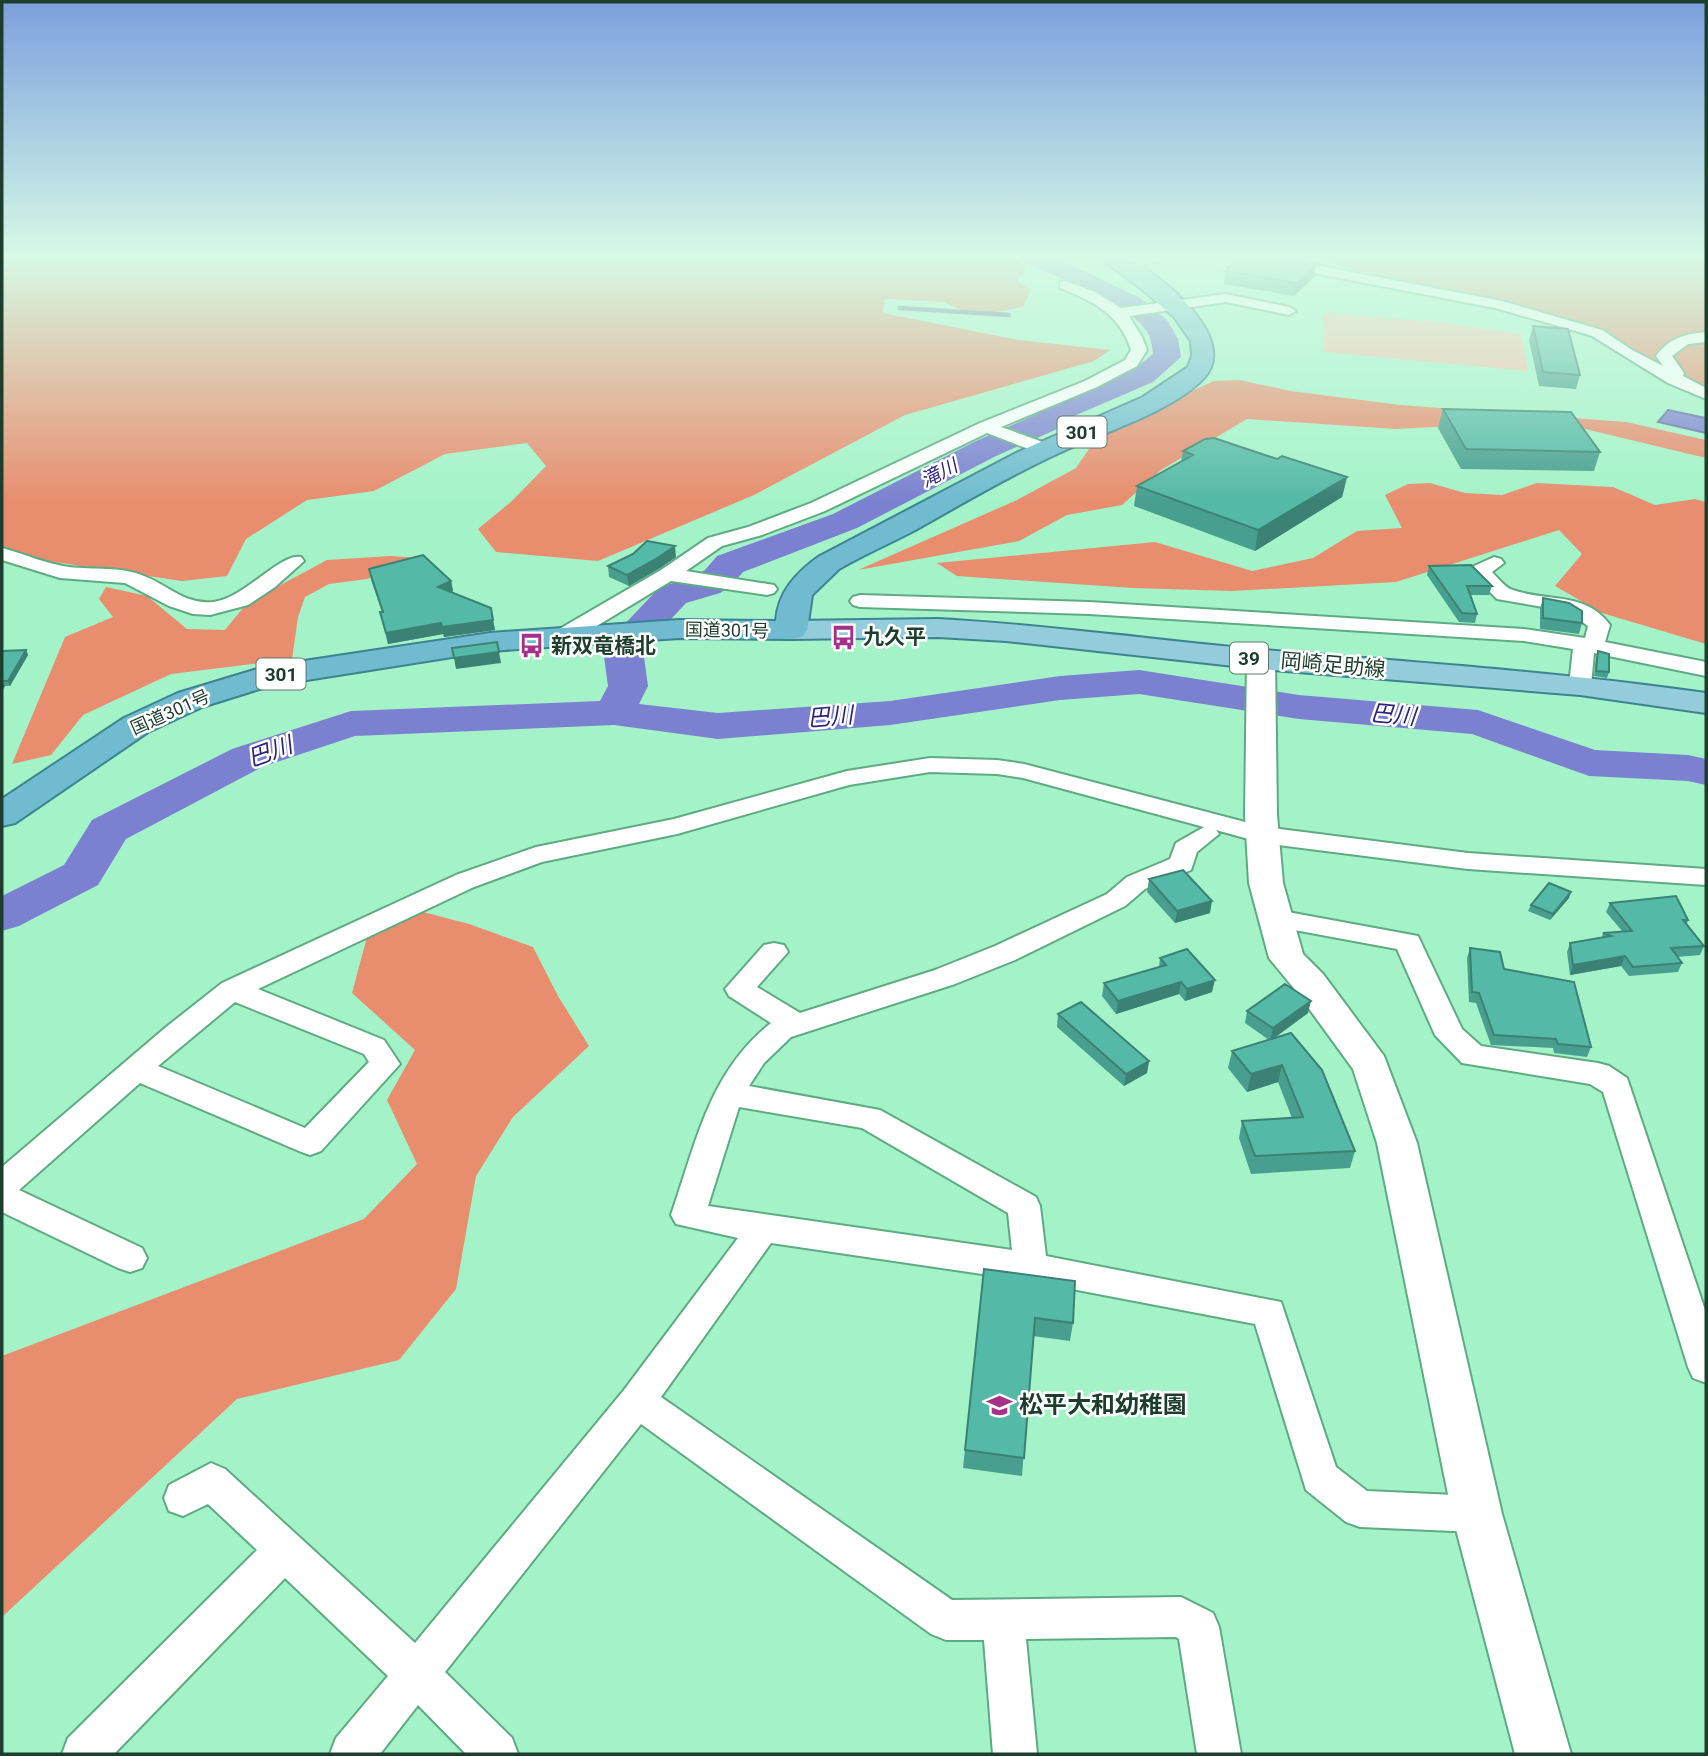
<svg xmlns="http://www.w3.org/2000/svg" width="1708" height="1756" viewBox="0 0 1708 1756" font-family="Roboto,'Noto Sans JP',sans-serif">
  <rect width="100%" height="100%" fill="#a4f3c8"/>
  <path fill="#f5c0ad" d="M1323,313l115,9 83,12 7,37 -204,-19z"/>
  <path fill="#e88d6e" d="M2,256h1006l19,10 -10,15 14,9 -8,17 -27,5 -35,-2 -18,-8 -58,-3 -2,14 135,27 92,10 -16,11 -189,54 -151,80 -156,66 -102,-9 -18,-23 34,-28 34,-35 -19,-23 -82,11 -71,37 -67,9 -61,39 -19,37 -45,5 -134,-20 -46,-14z
    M1313,256h393v133l-47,-21 -62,-39 -30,-9 -206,-47z
    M1239,380l52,11 109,14 226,17 80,18v18l-154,-37 -156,8 -149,-10 -86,51 -39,35 -55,10 -48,26 -161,29 159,-70 59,-32 19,-28 24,-16 95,-43z
    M1430,483l35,10 37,2 35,-12 76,4 42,18 40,-6 11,3v142l-104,-31 -47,-27 27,-32 -23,-24 -163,52 -164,9 -99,-3 -176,-12 -20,-13 218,-21 97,29 61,-13 44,-27 45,-3 -17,-33 23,-11z
    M390,556l32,2 -55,21 -38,5 -24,13 -7,20 -6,42 -121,15 -88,41 -32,40 -39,9 53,-127 48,-20 -14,-18 7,-12 41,9 40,33 38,1 22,-27 80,-43z
    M423,912l46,12 64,23 25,49 31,50 -76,71 -37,59 -20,113 -57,71 -162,39 -235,218v-261l362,-137 53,-55 -30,-64 28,-50 -63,-57 15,-56z"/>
  <path fill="#7b80d0" stroke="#5f6c9f" stroke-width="2" d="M1668,410l38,8v15l-48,-11z"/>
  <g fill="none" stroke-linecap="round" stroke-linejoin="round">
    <path stroke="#5f6c9f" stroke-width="4.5" d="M900,308l109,7"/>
    <path fill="#7b80d0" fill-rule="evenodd" d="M1019,256h33l88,42 27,22 11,19 3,18 -28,25 -79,34 -19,14 -59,26 -139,72 -114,44 -12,14 -11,7 -34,10 -38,41 -4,13 4,29 -9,18 79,9 172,-12 170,-25 79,-6 160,25 179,15 117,40 93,5 18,4v26l-18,-4 -99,-5 -117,-42 -173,-15 -160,-25 -79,6 -170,25 -172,14 -104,-14 -259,11 -93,31 -136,72 -28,46 -79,41 -17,5v-35l62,-31 28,-45 140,-71 119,-38 249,-10 8,-15 -4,-29 12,-24 44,-46 34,-10 11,-7 12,-14 116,-42 141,-72 59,-26 19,-12 81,-34 20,-16c-1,-9 -2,-18 -8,-25 -21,-29 -90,-52 -123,-68z"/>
    <defs>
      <path id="minor" d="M1142,256h37l-7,4 -53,8 -7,-4 2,-3z
        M1238,256h31l233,45 100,29 30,20 31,16 -7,-10c13,-18 29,-22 50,-24v10l-18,2 -16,12 12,17 -1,3 23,12v11l-38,-16 -76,-47 -16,-5 -81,-23 -250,-48z
        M1065,281l30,11 26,16 105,-14 63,13 7,4 -7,4 -63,-13 -97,14 13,21 5,13 -10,16 -40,21 -96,40 50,18 3,4 -3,4h-12l-52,-20 -162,78 -63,24 -40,11 -36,25 88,14 3,4 -3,4 -7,2 -96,-14 -99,60h-16l-3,-5 3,-5 105,-61 47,-32 40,-11 63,-24 169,-80 105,-42 40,-21 6,-10c-11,-36 -38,-49 -71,-62v-6z
        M2,548c23,6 44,16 67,19 25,3 51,-1 75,9 24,9 41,29 69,26 31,-3 68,-50 88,-45l3,4 -29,26 -27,18 -38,10 -17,-1 -24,-8 -44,-23 -65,-5 -58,-18z
        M1494,557l7,2 3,4 -12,9c6,6 13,16 21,18 34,12 73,1 97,35l-5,17 101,20v14l-112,-23 -3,32 -3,5h-16l-3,-5 4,-36 -49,-8 -435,-27 -229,-7 -7,-2 -3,-4 3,-4 7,-2 229,7 435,27 61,9 3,-12 -21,-15 -70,-12 -28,-28 3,-4z
        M930,758l67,2 27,4 240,63 204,26 238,16v16l-238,-16 -205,-26 -47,-13 3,4 -22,18 -6,18 -46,19 -20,17 -110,54 -60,24 -164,53 -27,26 -15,23 131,24 156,87 4,9 6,50 235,46 55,165 31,24 110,5 14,5 6,13 -6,13 -14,5 -117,-5 -14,-5 -40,-32 -51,-166 -225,-43 -259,-38 -110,154 291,203 229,-3 32,16 6,14 22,127h-44l-18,-115 -3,-2 -150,2 11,115h-44l-9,-114h-38l-15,-6 -290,-210 -196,248 67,66 6,16h-52l-48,-49 -38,49h-50l6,-16 52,-62 -103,-98 -171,176h-52l6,-16 189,-188 -49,-46 -25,12 -14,-5 -5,-13 5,-13 42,-22 14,6 190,174 209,-253 114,-152 -62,-14 -5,-9c25,-72 38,-143 100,-192l-42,-27 -4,-7 39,-44 10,-2 10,2 4,7 -31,35 43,26 135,-43 60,-24 112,-52 20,-17 43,-18 6,-16 28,-16 -181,-49 -26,-4 -67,-2 -81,13 -172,49 -135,28 -68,25 -216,102 126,51 16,24 -79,87 -11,4 -11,-4 -159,-68 -121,107 123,58 5,10 -5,10 -12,4 -12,-4 -116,-56v-45l163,-139 57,-45 234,-108 80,-28 138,-28 173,-48zM235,1002l129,52 5,8 -64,66 -147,-62zM739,1107l123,21 146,85 4,37 -304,-44z
        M1277,910l141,26 44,93 19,17 117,17 11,3 18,12 79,235v70l-13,-5 -5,-11 -85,-275 -13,-8 -128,-21 -27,-28 -38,-86 -130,-24 -4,-6 4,-6z"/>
      <path id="tertiary" d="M1261,651l10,2 4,6 2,156 6,68 20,71 20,20 61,82 33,87 85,371 69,240h-56l-63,-240 -75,-371 -24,-74 -56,-77 -28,-34 -20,-75 -4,-68 2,-156 4,-6z"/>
      <path id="primary" d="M938,619c109,6 217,21 326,31 148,12 295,22 442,43v20l-126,-18 -319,-26 -255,-28 -68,-4 -147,2 -11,-2 -5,-7 5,-7 11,-2z"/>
      <path id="trunk" d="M1097,256c8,0 19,-1 26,1 35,14 118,81 81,121 -30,33 -103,55 -145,75 -48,22 -94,49 -140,75 -26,14 -54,26 -80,41l-27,26 -5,35 -5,7 -11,2 -112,-1 -189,13 -221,35 -67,21 -54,25 -133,91 -13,3v-27l122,-81 54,-25 86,-26 226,-34 189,-13 97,1c2,-29 20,-48 42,-64l200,-105 125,-55 45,-30 4,-11 -1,-15 -17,-24 -31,-27z"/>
    </defs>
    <use href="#minor" stroke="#5eab83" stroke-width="4"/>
    <use href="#tertiary" stroke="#5eab83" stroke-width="4"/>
    <use href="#primary" stroke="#3c8490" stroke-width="4"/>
    <use href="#trunk" stroke="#3c8490" stroke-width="4"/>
    <use href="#minor" fill="#fff" fill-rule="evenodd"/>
    <use href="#tertiary" fill="#fff" fill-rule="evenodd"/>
    <use href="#primary" fill="#94ccdc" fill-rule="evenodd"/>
    <use href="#trunk" fill="#70bbd0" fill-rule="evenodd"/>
  </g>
  <path fill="#489f8f" d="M1316,265l-2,12 -20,19 -70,-12 1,-13z
    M1533,326l47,49 -4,14 -37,-3 -10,-46z
    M1443,409l157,43 -6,19 -133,-2 -23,-41z
    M1183,451l94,8 70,18 -5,20 -87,54 -121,-45 3,-20 44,-25z
    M676,557l-16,11 -31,18 -20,-9 -1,-11z
    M1429,566l63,20 -3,9h-18l6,19 -2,9 -16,-1 -32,-47z
    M369,569l82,12 2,10 -2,1 42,28 2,10 -51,7 -1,-3 -55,10 -8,-32h2l-11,-32z
    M1543,598l39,25 -3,11 -39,-5v-20z
    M26,650l2,5 -18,31h-5l-3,5v-40z
    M1598,651l11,21 -2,6 -13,-2 2,-19z
    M1149,879l61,34 -35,10 -28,-31z
    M1569,898l-19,22 -22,-9 3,-6z
    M1610,903l78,17 -1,4 17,22 -4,9 -23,2 5,6 -4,9 -49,4 -8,-10 -51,9 -3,-23 3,-9 32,-6 1,-4 19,-2 -16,-19z
    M1470,948l34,21 87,78 -4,10 -33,-4 -1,-5 -62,-3 -15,-42 -7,-1 -2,-44z
    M1160,958l52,34 -27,9 -6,-7 -63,20 -14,-18 2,-13 55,-16z
    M1247,1011l61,2 -35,26 82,112 -5,17 -99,6 -12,-36 3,-17 50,-3 -14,-36 -31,10 -19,-24 4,-17 37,-11 -24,-17z
    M1058,1014l91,47 -2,12 -23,13 -67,-59z
    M984,1269l89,54 -3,18 -37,-5 -11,140 -59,-8z"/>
  <path fill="#3b8274" d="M1316,265l-2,12 -20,19 2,-13z
    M1347,477l-5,20 -87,54 3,-21z
    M675,546l1,11 -16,11 -31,18 -2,-11z
    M451,581l2,10 -13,7 -2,-11z
    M493,620l2,10 -51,7 -2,-10z
    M441,623l2,11 -55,10 -2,-11z
    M26,650l2,5 -18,31 -2,-5z
    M499,652l2,11 -45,6 -2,-11z
    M2,681l3,5 -3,5z
    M1571,892l-2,6 -19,22 3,-6z
    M1212,901l-2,12 -35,10 2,-12z
    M1625,956l-4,10 -51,9 3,-10z
    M1215,980l-3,12 -27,9 2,-12z
    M1181,982l-2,12 -63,20 2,-13z
    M1311,1001l-3,12 -38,28 3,-13z
    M1149,1061l-2,12 -23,13 2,-12z
    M1282,1065l-4,17 -31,10 4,-18z"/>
  <path fill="#54b9a6" stroke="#3b8274" stroke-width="2" d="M1242,256h26l48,9 -20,18 -71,-12z
    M1533,326l35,3 12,46 -37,-3z
    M1443,409l128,3 29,40 -134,-3z
    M1214,438l63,21 5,-3 65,21 -89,53 -121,-44 56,-31 -10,-4 22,-12z
    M647,541l28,5 -16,11 -32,18 -19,-9 25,-12z
    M423,555l28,26 -13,6 53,21 2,12 -51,7 -1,-4 -55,10 -6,-21h3l-14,-43z
    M1471,565l21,21h-25l10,28 -15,-1 -33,-47z
    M1543,598l26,5 13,8v12l-39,-5z
    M497,642l2,10 -45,6 -2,-10z
    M26,650l-18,31h-6v1v-31z
    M1598,651l11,3v18l-13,-1z
    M1183,870l29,31 -35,10 -28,-32z
    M1549,883l22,9 -18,22 -22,-9z
    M1676,896l12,24h-5l21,26 -33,2 11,15 -49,4 -8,-11 -52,9 -3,-22 41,-7 -8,-3 29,-2 -22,-28z
    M1470,948l30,4 4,17 70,13 17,65 -33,-3 -2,-5 -62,-4 -15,-42 -7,-1z
    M1187,949l28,31 -28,9 -6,-7 -63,19 -14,-18 62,-18 -6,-7z
    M1285,984l26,17 -38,27 -26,-17z
    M1081,1002l68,59 -23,13 -68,-60z
    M1291,1033l31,37 33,81 -100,5 -13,-35 61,-4 -21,-52 -31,9 -19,-23z
    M984,1269l91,12 -2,42 -38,-5 -11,140 -59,-8z"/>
  <linearGradient id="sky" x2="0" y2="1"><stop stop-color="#7c9fde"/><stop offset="0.51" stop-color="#d6fae6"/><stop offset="1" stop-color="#d6fae6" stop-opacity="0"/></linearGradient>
  <rect width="1708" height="502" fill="url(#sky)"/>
  <defs>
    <symbol id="bus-bare" viewBox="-9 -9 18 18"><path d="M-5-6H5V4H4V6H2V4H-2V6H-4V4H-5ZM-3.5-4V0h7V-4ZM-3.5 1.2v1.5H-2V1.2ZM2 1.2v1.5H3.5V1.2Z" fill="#a73189" stroke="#fff" stroke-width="2.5" paint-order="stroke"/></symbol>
    <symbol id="school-bare" viewBox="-9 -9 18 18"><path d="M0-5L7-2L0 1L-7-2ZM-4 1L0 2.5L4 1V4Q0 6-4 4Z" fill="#a73189" stroke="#fff" stroke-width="2.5" paint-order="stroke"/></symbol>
  </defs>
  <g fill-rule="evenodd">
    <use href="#bus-bare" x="826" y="620" width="35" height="35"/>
    <use href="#bus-bare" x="514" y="628" width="35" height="35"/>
    <use href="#school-bare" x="982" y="1388" width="35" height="35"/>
  </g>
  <g text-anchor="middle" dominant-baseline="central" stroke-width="5" stroke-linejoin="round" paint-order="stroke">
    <g font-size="18" fill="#1d3e2d" stroke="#fff">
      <text transform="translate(727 630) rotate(1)">国道301号</text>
      <text transform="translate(170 712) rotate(-24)">国道301号</text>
    </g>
    <g fill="#fff" stroke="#61786c" stroke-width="2">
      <rect x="1057.5" y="416.5" width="49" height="31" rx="5"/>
      <rect x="1230" y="642.5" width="38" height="31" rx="5"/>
      <rect x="256.5" y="658.5" width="49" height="31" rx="5"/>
    </g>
    <g font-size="19" font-weight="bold" fill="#1d3e2d">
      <text x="1082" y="432">301</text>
      <text x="1249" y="658">39</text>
      <text x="281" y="674">301</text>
    </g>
    <g font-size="19" font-style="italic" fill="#2d2381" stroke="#fff">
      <text transform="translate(939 473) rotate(-27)">滝川</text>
    </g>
    <g font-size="21" font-weight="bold" fill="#1d3e2d" stroke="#fff" text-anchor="start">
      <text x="863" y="637">九久平</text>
      <text x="551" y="646">新双竜橋北</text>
    </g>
    <g font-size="21" fill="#1d3e2d" stroke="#fff">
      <text transform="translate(1333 665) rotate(5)">岡崎足助線</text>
    </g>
    <g font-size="23" font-style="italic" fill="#2d2381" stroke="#fff">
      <text transform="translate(1393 715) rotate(5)">巴川</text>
      <text transform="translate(830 717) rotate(-5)">巴川</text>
      <text transform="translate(270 752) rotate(-20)">巴川</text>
    </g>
    <g font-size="24" font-weight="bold" fill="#1d3e2d" stroke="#fff" text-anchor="start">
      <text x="1019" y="1405">松平大和幼稚園</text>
    </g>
  </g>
  <rect width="1708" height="1756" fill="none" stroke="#1d3e2d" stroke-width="7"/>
</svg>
